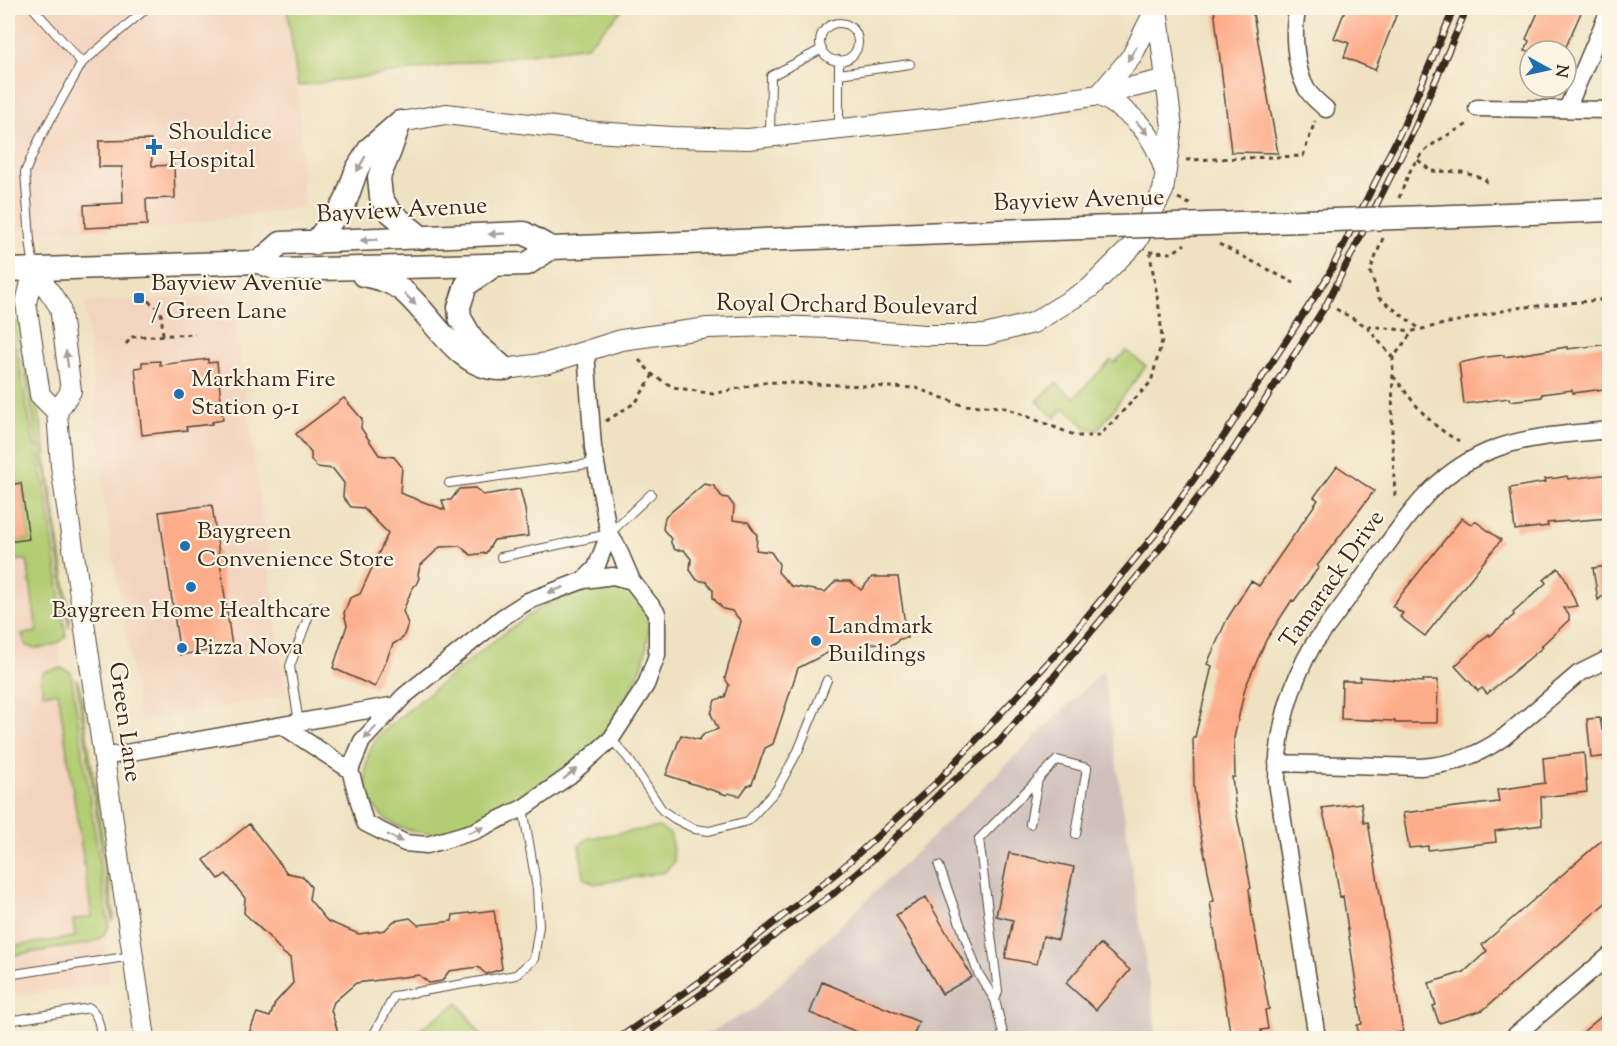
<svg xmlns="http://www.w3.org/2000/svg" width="1617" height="1046" viewBox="0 0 1617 1046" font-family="'Sorts Mill Goudy',serif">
  <rect width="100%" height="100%" fill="#fcf5e5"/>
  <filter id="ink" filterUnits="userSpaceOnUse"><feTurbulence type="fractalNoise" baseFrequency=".0167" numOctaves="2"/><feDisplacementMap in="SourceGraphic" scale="12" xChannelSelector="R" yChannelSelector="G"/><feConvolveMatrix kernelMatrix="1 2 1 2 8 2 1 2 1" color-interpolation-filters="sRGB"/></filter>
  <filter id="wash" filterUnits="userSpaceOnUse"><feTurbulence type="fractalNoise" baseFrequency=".008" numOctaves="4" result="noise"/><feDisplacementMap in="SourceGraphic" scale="24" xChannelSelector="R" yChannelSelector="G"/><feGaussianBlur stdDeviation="1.35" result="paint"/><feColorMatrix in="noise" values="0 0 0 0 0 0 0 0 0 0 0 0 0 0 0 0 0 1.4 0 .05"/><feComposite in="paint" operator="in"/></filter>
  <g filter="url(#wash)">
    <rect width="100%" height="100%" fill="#efe2c2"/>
    <path fill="#f3d4bf" d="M8,8h279l11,78 6,121 -155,23h-141z
      M233,296l53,400 -146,25 -35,-215 -20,-204z
      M8,323l103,660 -103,14z"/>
    <path fill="#cfc0bb" d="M1103,671l54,367h-458l56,-30z"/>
    <path fill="#b2cd73" stroke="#767c48" stroke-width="1.5" d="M287,8h337l-37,38 -289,40z
      M8,312l9,12 9,-1 44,293 -1,12 -22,-152 -10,-35 -16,-94 -13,-29z
      M8,328l8,19 17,91 12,47 21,152c-10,9 -26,14 -40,9l-4,-12 15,-2 -10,-72h-14l-3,-5 -2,-13 21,-3 -8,-56 -8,1 -5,-27z
      M1126,351l20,15 -48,64 -12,-2 -21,-20 -10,10 -18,-17 19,-18 18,15 37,-38 3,3z
      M597,587c18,1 39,2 49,19 3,6 3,16 3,23 -2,15 -3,30 -10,44 -10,23 -35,63 -53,80 -11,10 -26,16 -38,24 -6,4 -8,10 -13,14 -6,6 -20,9 -28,13 -15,8 -30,17 -45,24 -26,11 -71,5 -87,-21 -14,-24 -12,-51 4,-73l117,-95 39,-28 22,-13z
      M61,668l10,4 38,254 -6,10 -12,7 -83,13v-9l67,-10 -2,-17 19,-3 -34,-225 -15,2 -2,-16 3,-6z
      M76,678l4,9 34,229 -2,4z
      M659,827l12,8 3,27 -9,10 -70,12 -11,-6 -5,-32 9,-8z
      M458,1003l25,35h-76z"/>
    <g id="blocks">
      <path fill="#fdac89" d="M1214,8h38l26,145 -47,-1z
        M1346,8h53l-24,62 -31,-13 5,-14 -15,-5z
        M1540,8h43l-19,43h-39l4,-10 -3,-2z
        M151,140l1,26 22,-1 1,33 -29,1 1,26 -62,3 -1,-23 39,-2 -1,-36h-23v-26z
        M1610,344v41l-7,1 1,3 -31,4 -1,-3 -30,4v3l-32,4 -1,-3 -45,6 -5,-41 28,-6 17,-2v2l63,-10v2z
        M208,359v4l9,-1 6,58 -11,2v2l-26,3 1,3 -45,5 -7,-67 7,-1v-5l18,-1v4z
        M344,398l18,21 -1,9 18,27 15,2 8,10 -2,26 45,17 -3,-10h9l8,-11 16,-1 8,7 37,-6 5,20 3,27 -34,4 -8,13 -15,2 -11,-9 -20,1 -20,19 -2,8 1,4 -3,7 -3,1 -10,25 5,13 -5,14 -10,6 -18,43 -42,-19 14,-43 -3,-12 6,-15 10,-4 28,-61 -25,-25 -12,-1 -8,-10 1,-14 -11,-14 -16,-2 -6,-7v-7l-15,-19z
        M1337,466l37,25 -57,75 2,1 -25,34 -2,-1 -26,40 -21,48 -11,50 1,39h-3l4,33 15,78 -2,1 3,28 17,92 -4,1 3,19 -7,1 1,8h-31l-21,-136 4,-1 -15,-75 -5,-39 -1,-50h2l17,-71 -5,-2 20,-45 24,-38 8,5 59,-86 -4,-3z
        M1610,474l-1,44 -62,5 1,3 -33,4 -5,-42 36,-6 -1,-3 12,-1 10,-2 1,3z
        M21,483l8,56 -21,3v-57z
        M704,484l10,2 8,11 6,1 6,8 -1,14 15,2 9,13 -1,15 15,2 8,12 -1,8 13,14 34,6 11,-11h14l11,9 11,-13h26l9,61 -8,1 -4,5 -8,2 -6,-3 -15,1 -8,8 -19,2 -6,-4 -35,18 -25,76 -8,4 -13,36 -5,2 -7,10 -12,-3 -1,2 -61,-20 15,-40 18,5 5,-6 14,-5 -7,-15 4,-14 10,-3 4,-12 -4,-7 16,-57 -9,-10 -9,-2 -10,-11v-8l-6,-8 -10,-2 -7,-10 1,-11 -7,-9h-9l-4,-7v-4l-8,-10 2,-12z
        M212,505l20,142 -52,8 -21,-143z
        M1462,518l10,7 3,-4 26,19 -76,96 -25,-19 3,-4 -11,-7z
        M1610,566v24l-12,10 -5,-32z
        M1558,568l5,6 14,32 -14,2 6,7v5l-28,26 2,1 -56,47 -5,-6 -4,3 -23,-25 34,-32 1,2 24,-21 -1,-2 33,-30 -2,-3z
        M1360,677l63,5v-2h15l-1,43h-42v-2l-54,-2 1,-38h18z
        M1600,718l2,12 8,-1v27l-19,2 -4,-39z
        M1584,753l3,39 -46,5 1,28 -47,6 1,11 -68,8v-4l-19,2 -6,-35 96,-11 -2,-12 48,-7 -2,-25z
        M1361,803l3,20 4,-1 35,210 -44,6 -2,-13 5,-1 -19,-128 -3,1 -8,-48 -10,-41z
        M249,824l38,49 15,3 9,11 -2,12 18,22 32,13 26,-4 9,-9 16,-3 8,7 34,-4 1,-6 41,-5 8,59 -16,5 -8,-7 -29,4 -7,10 -13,2 -10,-8 -63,8 -22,19 -3,8 6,19 -3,9h-87l10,-25 13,4 5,-14 18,-20 -3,-25 -7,-5 -13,-15 -26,-25 1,-15 -19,-24 -7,5 -15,-19z
        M1610,833v66l-127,111 -44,13 -6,-17 3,-1 -7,-22 35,-11 23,-21 -5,-6z
        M1009,853l65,14 -16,73 -15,-4 -6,28 -32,-6 8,-38 -17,-4z
        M926,897l46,80 -30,17 -46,-79z
        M1100,944l30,26 -34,40 -30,-27z
        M822,982l97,40 -7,16h-40l-62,-25z
        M1610,1009v29h-34z"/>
    </g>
  </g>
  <g filter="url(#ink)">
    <use href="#blocks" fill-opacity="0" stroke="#564637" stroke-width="1.5"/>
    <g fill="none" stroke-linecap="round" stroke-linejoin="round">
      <defs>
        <path id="service" d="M33,8l49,55
          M820 42a19 19 0 1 1 38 0a19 19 0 1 1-38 0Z
          M839,74l71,-10
          M839,129v-69
          M770,137l1,-61 51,-27
          M34,268l-4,-28 -5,-68 14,-32 43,-77 65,-55
          M449,483l146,-20
          M501,557l108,-23 42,-40
          M299,723l-9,-57 22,-59
          M611,739l17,19 34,52 13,9 20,10 14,2 39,-10 29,-32 21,-38 29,-71
          M1030,824l8,-45
          M939,866l39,107 17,27
          M8,975l124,-19
          M8,1021l82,-13c9,8 10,19 11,30
          M369,1038l6,-6 19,-36 122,-21 18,-16 5,-33 -2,-37 -14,-81
          M1004,1038l-9,-38 3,-9 -19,-152 78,-79 30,8 -11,66"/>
        <path id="minor" d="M1298,8c-6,22 -3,59 8,80 5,9 12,14 20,21
          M1477,108l133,2
          M1567,109l43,-101
          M586,351l7,96 13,72 3,15 8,12 15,35
          M584,580l12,-12 13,-34
          M283,726l67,44 15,53 40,20 22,2 48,-14 48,-23 46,-32 42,-37 35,-54 11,-30v-42l-25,-32 -19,-5 -29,4 -56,21 -25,16 -99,79 -42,45 -12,29
          M103,757l293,-52
          M1277,763l143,4c32,-2 58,-11 84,-30l74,-63 32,-16
          M1317,1038l-40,-256c0,-50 11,-94 36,-137 22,-29 44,-59 65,-88 35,-48 61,-88 119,-109 35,-13 76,-14 113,-18
          M1512,1038l98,-83"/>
        <path id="tertiary" d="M1099,95c33,17 56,39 66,77
          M1099,95l33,-39 24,-48
          M400,122l46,-8 149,18 77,5 76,2 196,-21 155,-23 68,-16
          M34,269l26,38 11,84 -14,21 4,54 84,572
          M34,269l-8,34 14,92 17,17
          M505,369l43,-6 73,-23 87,-12 63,-2 60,2 94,7h60l48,-12 57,-35 47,-47 26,-50 9,-64 -15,-119"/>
        <path id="secondary" d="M400,122l-10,29 -11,26 2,20 8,14 33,27
          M1428,217l182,-7
          M315,243l30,-40 12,-34 13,-21 30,-26
          M259,262l22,-19 243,-10 27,15
          M495,265l-29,20 -7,22 1,11 14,24 31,27
          M8,270l251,-8 20,8 248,-6 24,-16 500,-19
          M363,275c14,3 27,6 39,15 32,26 56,82 103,79"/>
      </defs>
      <use href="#service" stroke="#564637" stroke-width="10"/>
      <use href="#minor" stroke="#564637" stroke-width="19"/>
      <use href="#tertiary" stroke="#564637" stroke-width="22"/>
      <use href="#secondary" stroke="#564637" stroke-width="25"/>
      <path stroke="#564637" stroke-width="3" stroke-dasharray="4.5 4.5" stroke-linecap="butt" d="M1186,160l117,-4 12,-35
        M1418,160l13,11 31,1 23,7 3,6
        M1178,198l13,7
        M1399,198c6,-14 11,-32 22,-43 11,-13 34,-24 49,-32
        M1383,238l-13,33 9,27 41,31
        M1219,244l75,39
        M1149,252l23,1 13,-9
        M148,301l13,9 2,25
        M1336,309l30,17 47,5 103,-23 94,-9
        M1367,327l26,31
        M126,344l6,-7 63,-3
        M639,360l14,15 20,12 40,7 54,-12 149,6 46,17 41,2 74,29h22l52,-54 11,-41 -2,-27 -10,-60
        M1393,376c21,26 35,49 66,65
        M606,421l30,-19 17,-27
        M1395,496l-3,-61 1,-77 20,-27"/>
      <use href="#service" stroke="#fff" stroke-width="8"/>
      <use href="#minor" stroke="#fff" stroke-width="16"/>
      <use href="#tertiary" stroke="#fff" stroke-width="20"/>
      <use href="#secondary" stroke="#fff" stroke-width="22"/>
      <defs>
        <path id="rail" d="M619,1038l85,-59 136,-109 96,-87 120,-129 100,-121 68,-97 103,-158 76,-151 51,-119
          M639,1038l65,-46 72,-58 57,-40 47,-41 62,-62 58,-50 152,-182 80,-107 94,-147 88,-175 53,-122"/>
      </defs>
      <use href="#rail" stroke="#3b2a1e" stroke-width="7"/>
      <use href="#rail" stroke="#fcf5e5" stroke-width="4.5" stroke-dasharray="14" stroke-linecap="butt"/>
      <defs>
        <path id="secondary-bridge" d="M1051,229l377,-12"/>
      </defs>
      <use href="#secondary-bridge" stroke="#564637" stroke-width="25" stroke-linecap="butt"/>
      <use href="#secondary-bridge" stroke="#fff" stroke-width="22"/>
    </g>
    <defs><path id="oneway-solid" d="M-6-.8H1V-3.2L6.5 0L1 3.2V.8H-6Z" transform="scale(1.5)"/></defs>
    <g fill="#a79f9a">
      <use href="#oneway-solid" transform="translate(1132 54) rotate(123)"/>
      <use href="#oneway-solid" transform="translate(1142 128) rotate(49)"/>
      <use href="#oneway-solid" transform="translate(361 164) rotate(119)"/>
      <use href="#oneway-solid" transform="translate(497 234) rotate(177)"/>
      <use href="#oneway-solid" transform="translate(369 240) rotate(177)"/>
      <use href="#oneway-solid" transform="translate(410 299) rotate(45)"/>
      <use href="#oneway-solid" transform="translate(67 359) rotate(-98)"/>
      <use href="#oneway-solid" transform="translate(556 590) rotate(159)"/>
      <use href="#oneway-solid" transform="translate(370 733) rotate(133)"/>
      <use href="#oneway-solid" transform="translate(570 774) rotate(-39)"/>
      <use href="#oneway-solid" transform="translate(476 830) rotate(-21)"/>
      <use href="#oneway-solid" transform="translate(395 838) rotate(24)"/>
    </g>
  </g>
  <g fill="#1f6fb2" stroke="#fcf5e5" stroke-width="2">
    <path d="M151 138h6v6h6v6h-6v6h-6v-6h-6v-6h6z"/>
    <rect x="133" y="292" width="12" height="12" rx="3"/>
    <circle cx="179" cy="394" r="6"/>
    <circle cx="185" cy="546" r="6"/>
    <circle cx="191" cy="587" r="6"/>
    <circle cx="816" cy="641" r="6"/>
    <circle cx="182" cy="648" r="6"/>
  </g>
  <g text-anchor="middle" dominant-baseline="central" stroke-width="4.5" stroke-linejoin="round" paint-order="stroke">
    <g font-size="24" fill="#3b2a1e" stroke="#fcf5e5" text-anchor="start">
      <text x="168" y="133">Shouldice<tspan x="168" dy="28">Hospital</tspan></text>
      <text x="151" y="284">Bayview Avenue<tspan x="151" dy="28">/ Green Lane</tspan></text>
      <text x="191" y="380">Markham Fire<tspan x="191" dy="28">Station 9-1</tspan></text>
      <text x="197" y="532">Baygreen<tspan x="197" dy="28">Convenience Store</tspan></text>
      <text x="191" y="611" text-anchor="middle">Baygreen Home Healthcare</text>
      <text x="828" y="627">Landmark<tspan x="828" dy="28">Buildings</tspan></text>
      <text x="194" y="648">Pizza Nova</text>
    </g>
    <g font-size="24" fill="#3b2a1e" stroke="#fcf5e5">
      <text transform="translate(1079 201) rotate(-2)">Bayview Avenue</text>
      <text transform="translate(402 211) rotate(-3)">Bayview Avenue</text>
      <text transform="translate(847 306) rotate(1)">Royal Orchard Boulevard</text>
      <text transform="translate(1333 580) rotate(-55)">Tamarack Drive</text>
      <text transform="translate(124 722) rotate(82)">Green Lane</text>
    </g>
  </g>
  <rect width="1617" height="1046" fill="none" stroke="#fcf5e5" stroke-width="30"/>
  <g transform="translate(1548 69) rotate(98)"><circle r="28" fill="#fcf5e5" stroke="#afa495" stroke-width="1.5"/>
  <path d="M0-4.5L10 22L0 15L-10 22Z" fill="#1f6fb2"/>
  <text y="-9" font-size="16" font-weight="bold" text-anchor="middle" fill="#3b2a1e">N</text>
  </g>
</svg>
